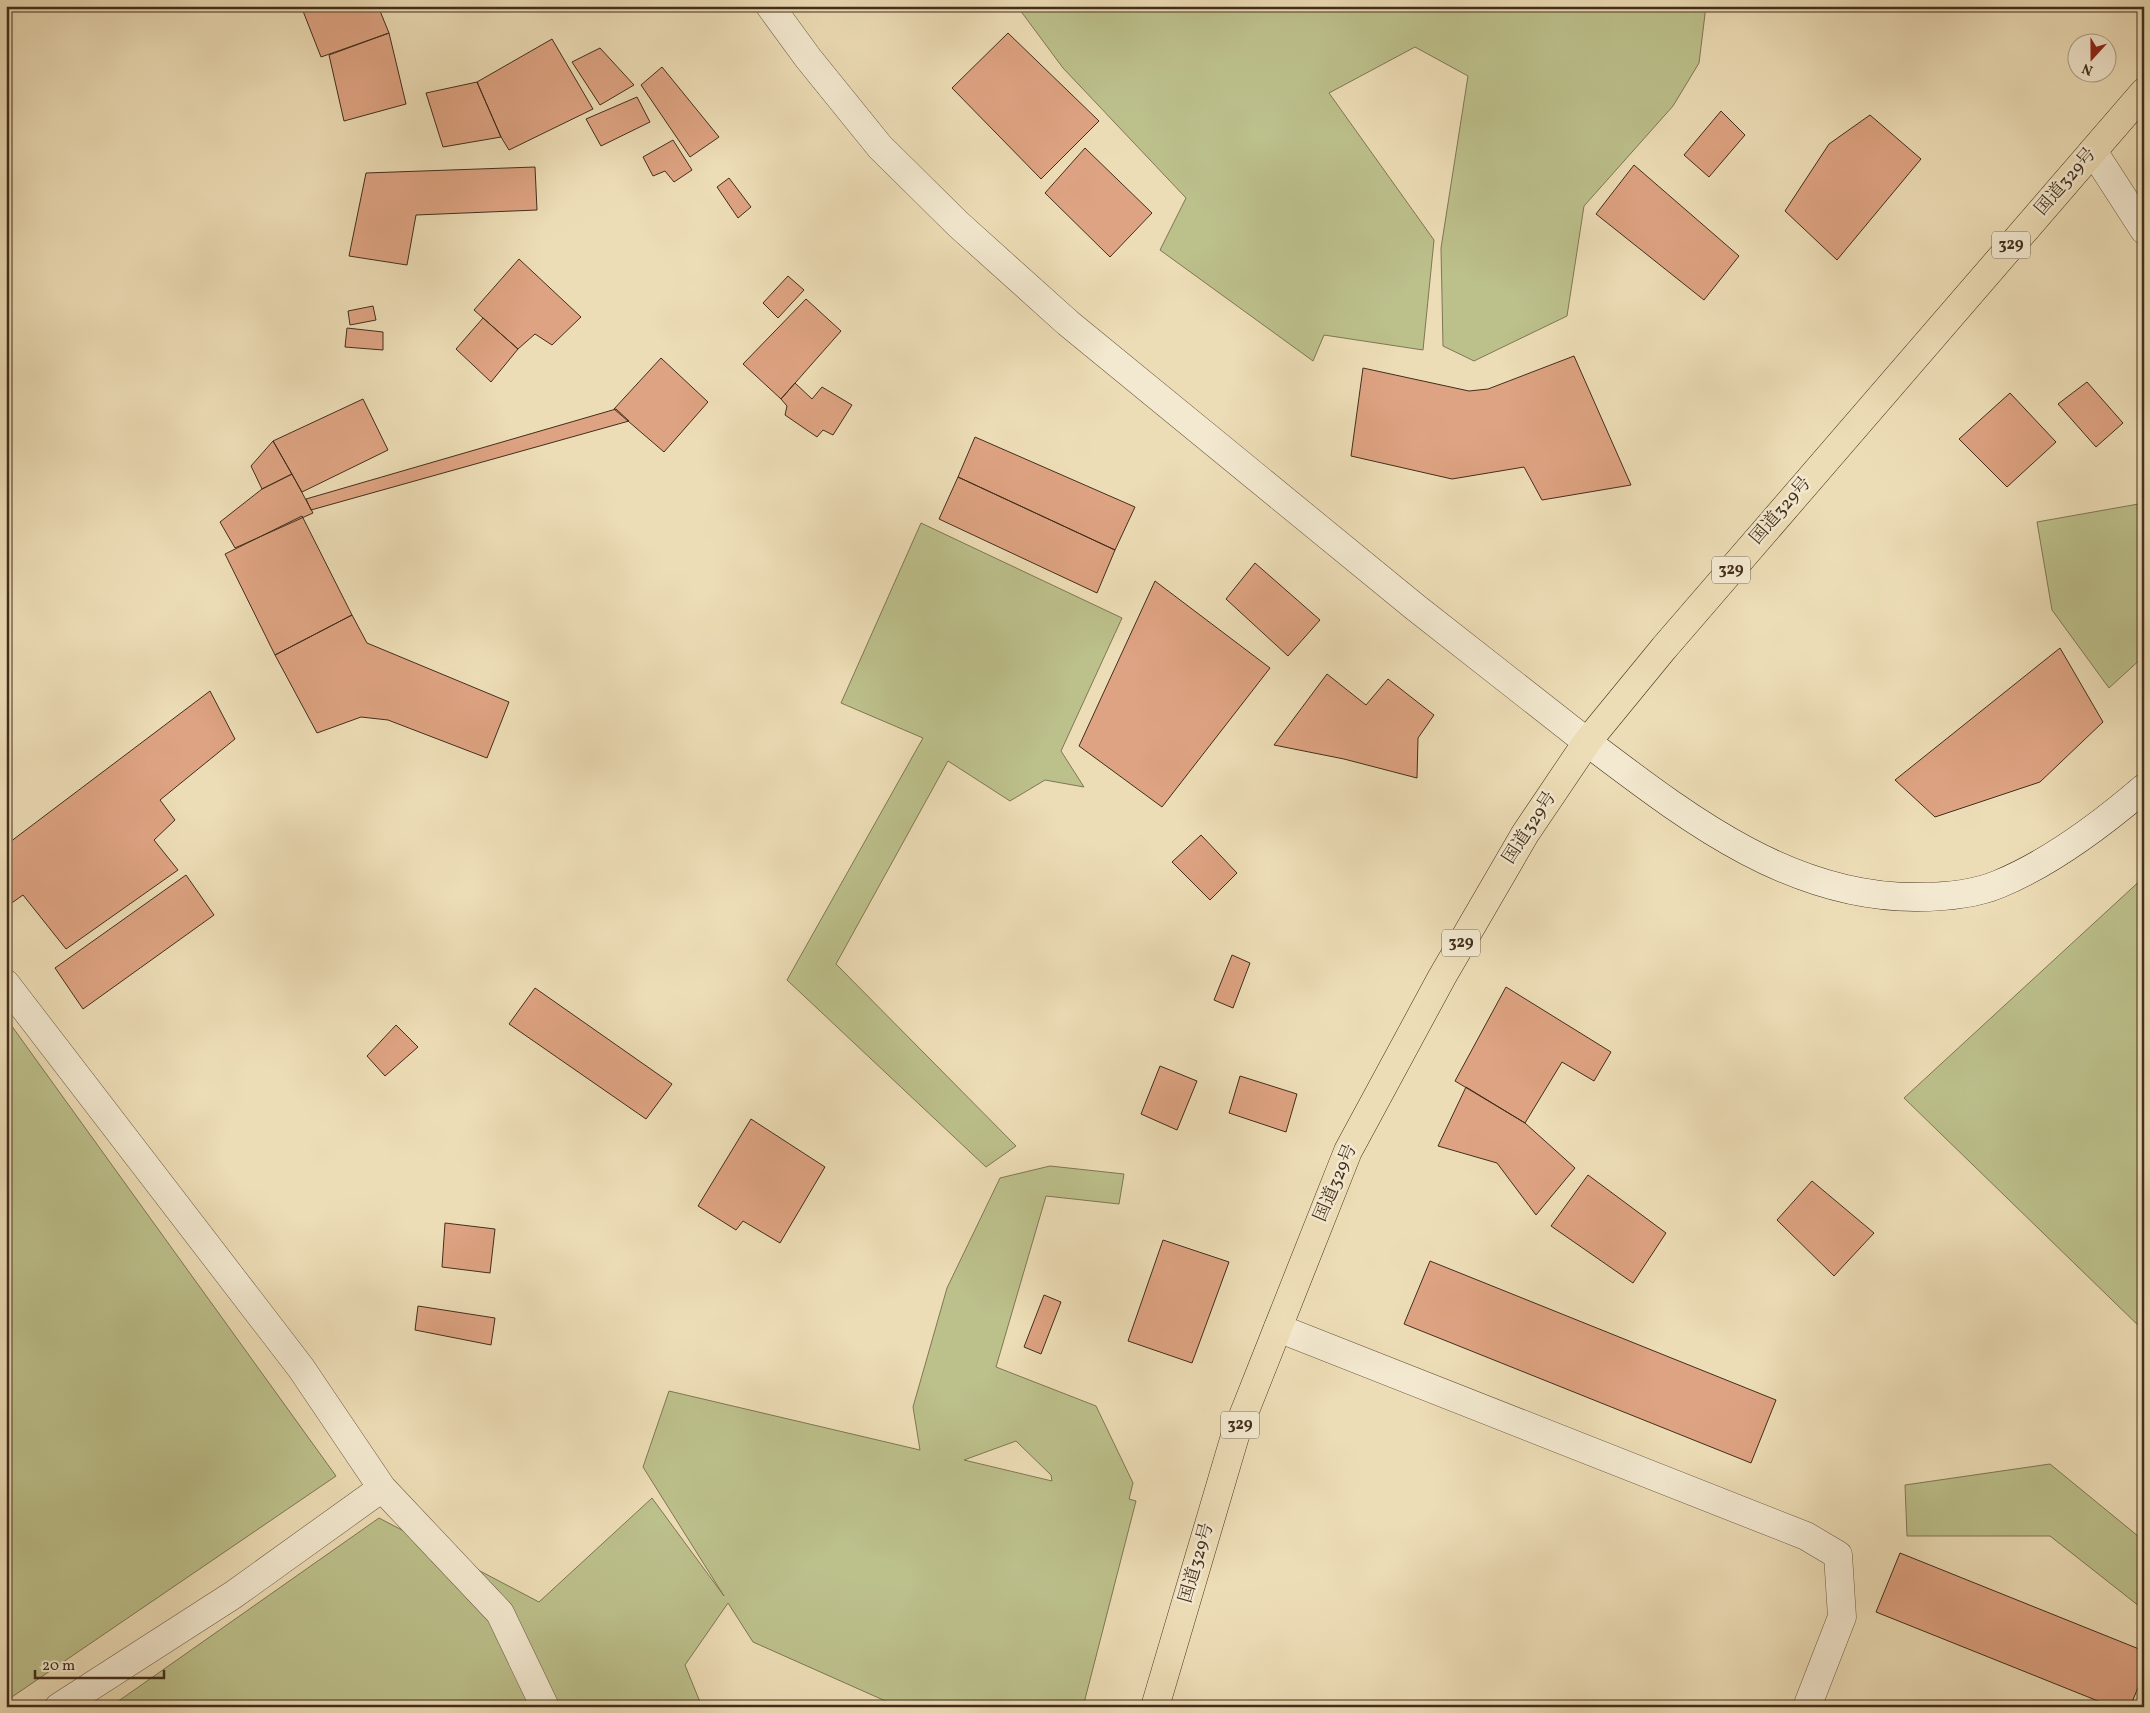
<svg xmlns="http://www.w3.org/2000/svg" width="2150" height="1713" viewBox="0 0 2150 1713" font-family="Vollkorn,'Noto Serif JP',serif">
  <rect width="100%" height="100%" fill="#edddb6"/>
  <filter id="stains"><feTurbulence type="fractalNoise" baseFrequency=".004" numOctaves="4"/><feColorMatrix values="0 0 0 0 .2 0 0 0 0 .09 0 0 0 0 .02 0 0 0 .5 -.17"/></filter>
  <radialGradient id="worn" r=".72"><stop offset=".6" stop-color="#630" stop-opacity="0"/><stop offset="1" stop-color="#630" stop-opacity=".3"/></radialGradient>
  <path fill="#bcc08b" stroke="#7f7754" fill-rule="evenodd" d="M1017,6h689l-7,57 -26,43 -89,100 -17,110 -93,45 -31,-15 -2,-98 27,-172 -53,-29 -86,46 105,147 -11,110 -99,-15 -11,26 -153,-111 26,-52 -123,-130z
    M2144,503v153l-35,32 -57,-78 -15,-88z
    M921,523l201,95 -61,133 23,36 -39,-7 -35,21 -62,-40 -112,203 180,182 -30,21 -199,-187 136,-242 -82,-35z
    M2144,877v454l-240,-233z
    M6,1018l330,458 -330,225z
    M1050,1166l74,8 -5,30 -73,-8 -50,171 100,39 37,77 -4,16 7,2 -53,206h-184l-146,-65 -25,-39 -43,62 17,42h-592l269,-189 160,84 113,-104 72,98 -81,-129 26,-76 251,59 -7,-43 34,-119 53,-110zM1016,1441l35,34 1,6 -88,-21z
    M2050,1464l94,77v69l-94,-74h-143l-2,-51z"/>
  <path fill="#dea382" stroke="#422e1c" d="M301,6h77l11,27 -68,24z
    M389,33l17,71 -62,17 -15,-66z
    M1008,33l91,88 -58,58 -89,-91z
    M552,39l41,70 -84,41 -8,-13 -24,-55z
    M600,48l34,37 -34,20 -28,-43z
    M662,67l57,70 -29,20 -49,-72z
    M477,82l24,55 -58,10 -17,-54z
    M637,97l13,25 -49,24 -15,-27z
    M1721,111l24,24 -36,42 -25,-22z
    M1870,115l51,44 -84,101 -52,-49 44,-67z
    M673,140l19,30 -18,12 -9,-11 -12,5 -10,-19z
    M1085,148l67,65 -42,44 -65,-64z
    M1634,165l105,91 -35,44 -108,-86z
    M535,167l2,43 -121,5 -9,50 -58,-9 17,-83z
    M729,178l22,29 -13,11 -21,-31z
    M519,259l62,58 -29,28 -17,-11 -17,15 -44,-39z
    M788,276l16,14 -26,28 -15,-15z
    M806,299l35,32 -60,68 -38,-35z
    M373,306l3,14 -26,5 -2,-14z
    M483,318l35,31 -27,33 -35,-33z
    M347,328l36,4v18l-38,-3z
    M1574,356l57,129 -89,15 -18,-33 -72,12 -101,-23 12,-88 106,23 19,-2z
    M661,358l47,44 -44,50 -50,-43z
    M2087,382l36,41 -27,24 -38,-43z
    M795,383l17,16 10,-12 30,18 -19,30 -10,-5 -6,7 -32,-22 2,-9 -6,-7z
    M2010,393l46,49 -49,45 -48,-48z
    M363,399l25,51 -86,42 -29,-51z
    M616,409l13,12 -318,89 -5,-11z
    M975,437l160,70 -20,43 -157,-73z
    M273,441l19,33 -30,15 -11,-23z
    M292,474l21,39 -78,35 -15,-26 42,-33z
    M958,477l157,73 -18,43 -158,-74z
    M302,516l50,99 -77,40 -50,-101z
    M1255,563l65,57 -32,36 -62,-57z
    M1155,581l115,87 -108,139 -83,-61z
    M352,615l15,28 142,59 -22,56 -99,-38 -27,-3 -44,16 -42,-78z
    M2060,648l43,74 -63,60 -105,35 -40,-37z
    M1327,674l39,31 22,-26 46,36 -16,23 -1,40 -73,-19 -70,-14z
    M210,691l25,48 -75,61 15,20 -21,20 24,30 -112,79 -43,-54 -17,12v-62z
    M1201,835l36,38 -27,27 -38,-38z
    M186,875l28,40 -131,94 -28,-41z
    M1232,955l18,8 -17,45 -19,-8z
    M1506,987l105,65 -17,29 -32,-19 -37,61 -70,-42z
    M535,988l137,96 -26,35 -137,-95z
    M396,1025l22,22 -33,29 -18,-20z
    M1160,1066l37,15 -20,49 -36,-16z
    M1240,1076l57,18 -11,38 -57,-19z
    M1466,1087l59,36 50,45 -39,47 -39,-52 -59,-17z
    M751,1119l74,48 -45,76 -37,-22 -7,9 -38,-24z
    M1588,1175l78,58 -33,50 -82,-57z
    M1812,1181l62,52 -40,43 -57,-56z
    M445,1223l50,6 -5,44 -48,-6z
    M1163,1240l66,22 -37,101 -64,-22z
    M1430,1261l346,139 -25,63 -347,-139z
    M1044,1295l17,7 -20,52 -17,-7z
    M418,1306l77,12 -4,27 -76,-15z
    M1900,1553l244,98v22l-14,34h-17l-237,-95z"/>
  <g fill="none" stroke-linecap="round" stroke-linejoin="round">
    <defs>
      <path id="minor" d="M2093,151l51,79
        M6,984l295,384 81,120 118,125 45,94
        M1278,1328l528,208 32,19 4,62 -35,90
        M59,1707l174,-112 149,-107"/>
      <path id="tertiary" d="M770,6l38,52 72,89 79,78 109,98 347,284 172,135"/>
      <path id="secondary" d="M1587,742c97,73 201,156 330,155 27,0 56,-2 82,-13 51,-21 103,-60 145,-96"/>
      <path id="trunk" d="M1155,1707l80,-271 113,-285 94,-174 83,-143 62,-92 77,-94 480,-556"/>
    </defs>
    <use href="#minor" stroke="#6d5a42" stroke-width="29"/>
    <use href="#tertiary" stroke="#6d5a42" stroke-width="29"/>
    <use href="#secondary" stroke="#422e1c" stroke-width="29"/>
    <use href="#trunk" stroke="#422e1c" stroke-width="29"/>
    <use href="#minor" stroke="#f3e9d0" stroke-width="28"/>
    <use href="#tertiary" stroke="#f3e9d0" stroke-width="28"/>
    <use href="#secondary" stroke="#f3e9d0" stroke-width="28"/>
    <use href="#trunk" stroke="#edddb6" stroke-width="28"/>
  </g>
  <g text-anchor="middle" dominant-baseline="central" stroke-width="5" stroke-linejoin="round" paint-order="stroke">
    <g fill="#f3e9d0" stroke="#776652" stroke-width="1">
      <rect x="1992" y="231.5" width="38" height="27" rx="4"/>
      <rect x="1712" y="556.5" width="38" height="27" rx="4"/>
      <rect x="1442" y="929.5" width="38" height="27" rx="4"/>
      <rect x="1221" y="1411.5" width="38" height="27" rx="4"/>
    </g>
    <g font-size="16" font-weight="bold" fill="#422e1c">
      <text x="2011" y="245">329</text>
      <text x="1731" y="570">329</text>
      <text x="1461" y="943">329</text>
      <text x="1240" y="1425">329</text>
    </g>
    <g font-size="18" fill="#422e1c" stroke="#f3e9d0">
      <text transform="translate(2066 182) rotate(-49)">国道329号</text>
      <text transform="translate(1781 511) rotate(-49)">国道329号</text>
      <text transform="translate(1530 828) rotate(-57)">国道329号</text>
      <text transform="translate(1336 1183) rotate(-67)">国道329号</text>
      <text transform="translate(1197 1563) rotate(-74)">国道329号</text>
    </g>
  </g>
  <rect width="2150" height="1713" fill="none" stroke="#edddb6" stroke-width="25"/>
  <rect x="8" y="8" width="2135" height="1698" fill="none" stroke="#422e1c" stroke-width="2.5"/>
  <rect x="12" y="12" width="2125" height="1688" fill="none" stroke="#422e1c"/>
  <g transform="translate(2092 58) rotate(201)"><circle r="24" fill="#f3e9d0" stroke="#ac9e88"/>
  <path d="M0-4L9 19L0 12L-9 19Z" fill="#8f2418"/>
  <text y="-8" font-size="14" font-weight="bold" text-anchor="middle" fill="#422e1c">N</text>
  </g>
  <path d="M35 1670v8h129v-8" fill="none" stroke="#422e1c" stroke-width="2.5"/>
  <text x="42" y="1670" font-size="15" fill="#422e1c" stroke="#f3e9d0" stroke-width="4" paint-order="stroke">20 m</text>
  <rect width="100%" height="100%" filter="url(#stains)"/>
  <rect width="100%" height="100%" fill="url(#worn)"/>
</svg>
